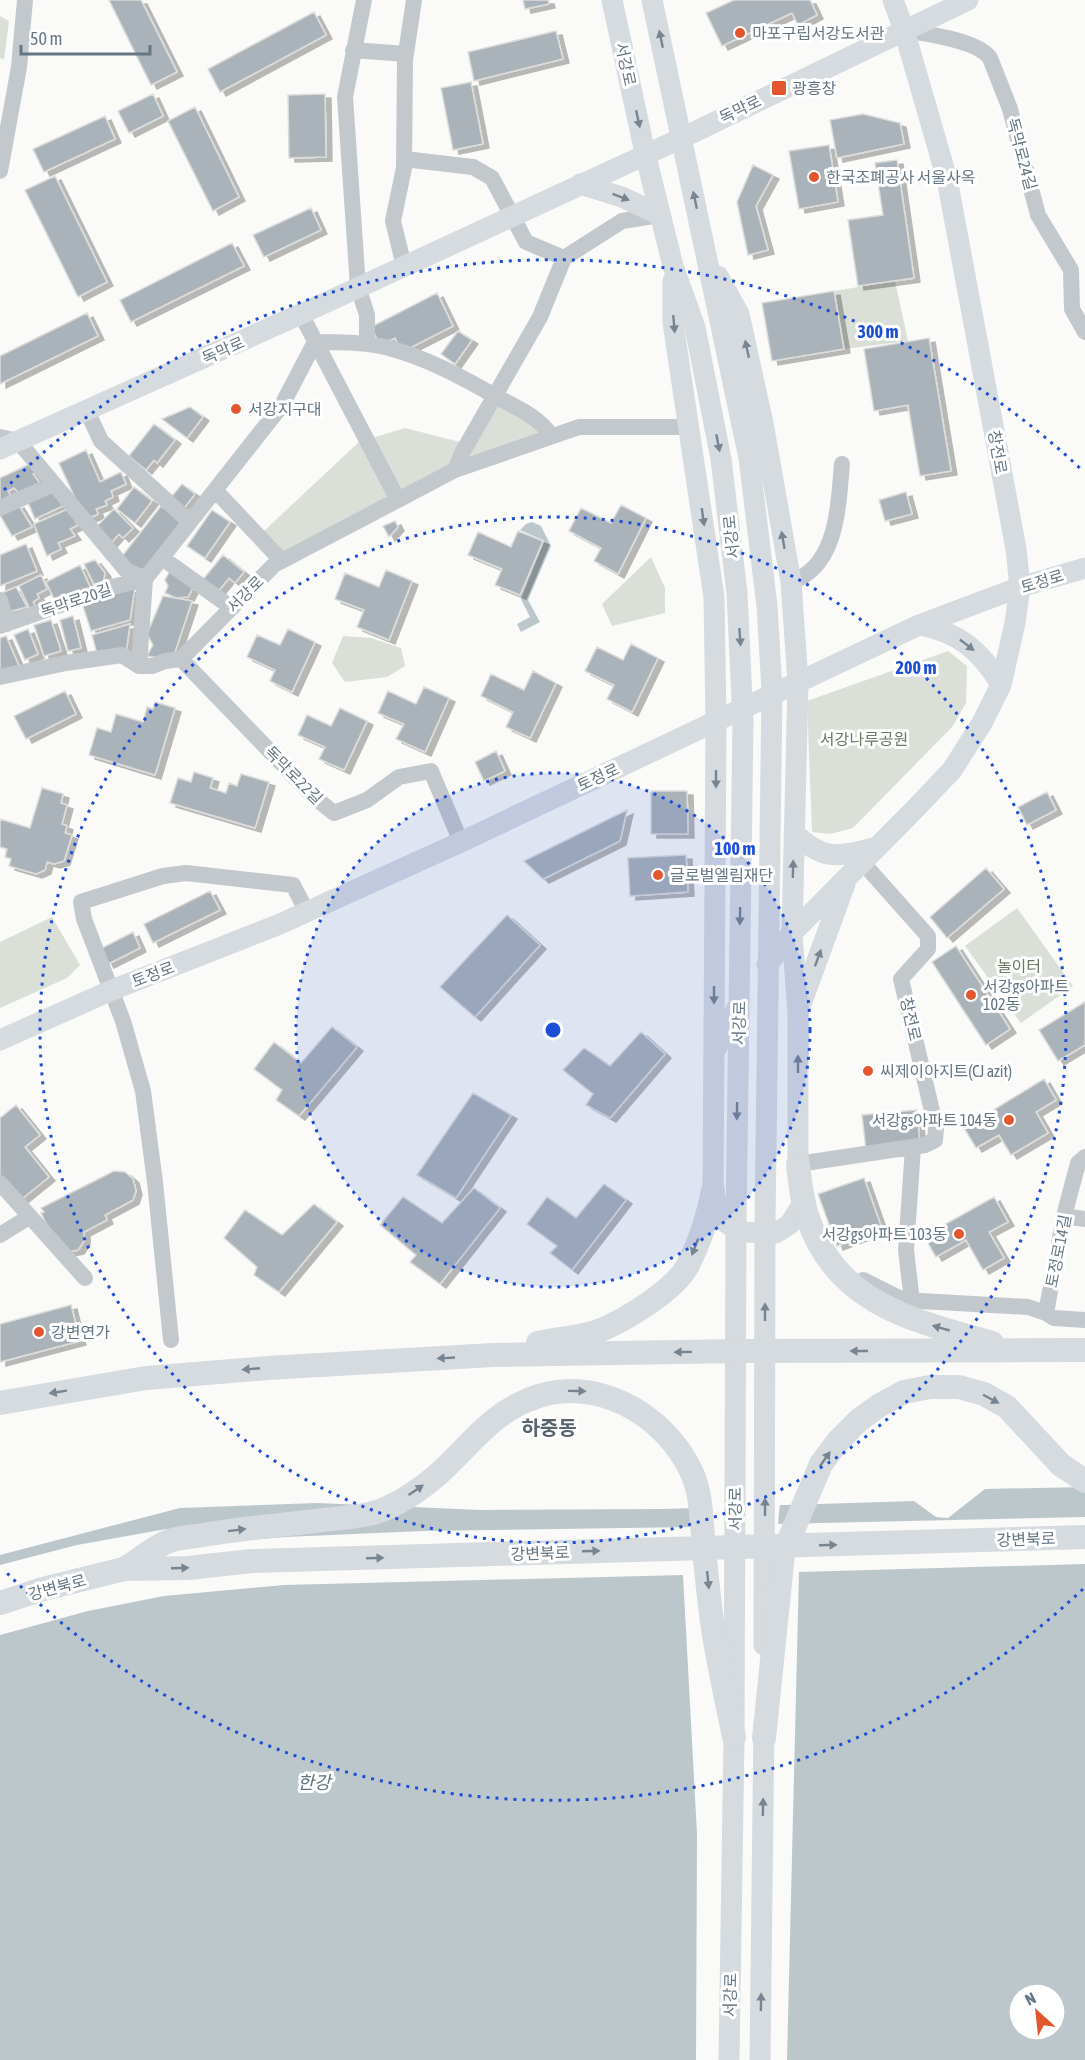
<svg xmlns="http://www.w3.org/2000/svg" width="1085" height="2060" viewBox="0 0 1085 2060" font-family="'Asap Condensed','Noto Sans KR',sans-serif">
  <defs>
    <filter id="shadow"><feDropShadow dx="6" dy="4" stdDeviation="0" flood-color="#0004"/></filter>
  </defs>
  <rect width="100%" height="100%" fill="#fafaf8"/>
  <path fill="#dadfd7" d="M0,16l9,5 -5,39 -4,-2z
    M895,281l13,60 -64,8 -10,-58z
    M497,401l49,33 -85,29z
    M405,428l55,14 -8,23 -52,28 -28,-55z
    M360,441l29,57 -105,54 -20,-21z
    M651,557l14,31v25l-53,13 -10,-22z
    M343,636l28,2 30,10 4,18 -18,11 -42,5 -13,-19z
    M948,651l19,15 -1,37 -14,24 -99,101 -23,6 -18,-2 -5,-131z
    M1017,908l56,78 -52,37 -56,-77z
    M52,917l28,48 -13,13 -67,30v-66z"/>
  <path fill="#bbc7cb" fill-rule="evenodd" d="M532,522l9,4 10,20 -23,54 12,22 -19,10 -4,-8 13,-7 -9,-18 23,-57 -1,-2 -23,-10 6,-6z
    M1085,1487v573h-1085v-505l180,-47 137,-5 164,7 183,-1 250,-8 22,16 12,1 37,-29zM1019,1994h36v36h-36z"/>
  <path fill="#fafaf8" d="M780,1502l-2,22 307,-7v47l-286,8 -12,488h-91l1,-226 -14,-259 -399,10 -120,11 -76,15 -88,24v-70l77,-20 89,-16 2,18 117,-10 138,-6 269,-4 12,-23z"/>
  <path fill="#aab3b9" stroke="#dcdcda" stroke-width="1.5" filter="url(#shadow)" d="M109,0h32l36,72 -26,13z
    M523,0h25l1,4 -24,5z
    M734,0h76l7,15 -19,10 -6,-12 -70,33 -16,-33z
    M314,12l12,23 -106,57 -12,-23z
    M556,31l7,28 -89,22 -6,-29z
    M471,82l12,62 -30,6 -12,-62z
    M153,94l10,22 -34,17 -11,-22z
    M325,94l1,63 -37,1 -1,-63z
    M195,107l44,90 -26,14 -45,-90z
    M863,114l37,9 4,21 -67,14 -7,-38z
    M105,116l10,23 -71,33 -11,-23z
    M829,145l9,57 -39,7 -10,-58z
    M897,160l17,118 -56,8 -10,-66 35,-5 -8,-52z
    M753,165l20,10 -17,31 12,44 -20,5 -11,-53z
    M55,176l52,106 -29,15 -53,-107z
    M311,208l10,22 -57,27 -11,-22z
    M232,243l12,23 -113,56 -11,-22z
    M834,291l10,58 -72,12 -10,-58z
    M437,293l16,33 -51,26 -7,-14 -15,7 -9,-18z
    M87,313l11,23 -98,48v-28z
    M458,331l14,9 -17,24 -14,-10z
    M929,338l22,133 -31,5 -12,-71 -34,6 -10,-62z
    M190,407l13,10 -16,21 -25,-19z
    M154,424l21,16 -18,23 -3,-3 -8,10 -17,-14z
    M86,450l14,32 21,-10 5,12 -15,7 2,6 -8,4 2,4 -11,4 2,5 -13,6 -26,-57z
    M30,464l7,7 -4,3 8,11 -21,9 -6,-6 -6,3 4,7 -12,5v-25z
    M182,484l13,10 -14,18 -13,-11z
    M134,487l18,14 -17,22 -18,-14z
    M54,489l11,16 -30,14 -8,-19z
    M906,492l6,22 -27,7 -6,-21z
    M18,504l14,23 -20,9 -12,-21z
    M621,505l25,13 -28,56 -24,-13 7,-13 -32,-17 12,-23 30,15z
    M161,506l22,16 -38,47 -15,-1 -7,-13z
    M68,509l10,16 -8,4 5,7 -17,7 3,6 -14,7 -13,-32z
    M114,509l19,19 -10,10 -4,-4 -10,11 -16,-15z
    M212,510l18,12 -25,36 -18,-12z
    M395,521l3,6 -9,10 -6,-11z
    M518,531l25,10 -23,54 -25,-10 7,-16 -34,-14 10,-23 33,15z
    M26,544l11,27 -37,15v-31z
    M223,555l21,17 -9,11 -6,-5 -13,16 -15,-12z
    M95,560l10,13 -2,10 -8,3 -11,-22z
    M80,565l11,24 -34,16 -11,-23z
    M171,569l24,15 -7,13 -12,1 -11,-5 3,-7 -3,-6z
    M386,570l26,11 -23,59 -32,-13 7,-17 -29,-11 10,-26 34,14z
    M41,575l6,14 -10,5 2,4 -6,4 2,4 -5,3 -11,-23z
    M16,587l11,20 -19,5 -6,-19z
    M135,587l-5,33 -39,11 -9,-28z
    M163,596l29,5 -17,51 -13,6 -15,-2 6,-11 -6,-11z
    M73,616l8,32 -13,3 -8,-31z
    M51,620l10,31 -17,5 -10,-31z
    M130,624l-4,29 -29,1 -5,-19z
    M28,629l10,25 -13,6 -11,-25z
    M288,629l27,13 -23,50 -22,-11 5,-11 -28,-13 10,-22 23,10z
    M6,636l13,30 -19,8v-36z
    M631,644l27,14 -26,54 -25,-13 7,-14 -29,-14 12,-24 26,13z
    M533,671l23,12 -26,55 -24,-11 7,-15 -32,-16 10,-22 33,16z
    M424,687l25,11 -24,54 -29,-13 8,-15 -26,-11 10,-22 28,13z
    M65,691l11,23 -50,25 -12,-23z
    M155,702l20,6 -20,67 -66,-20 8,-27 14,4 5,-18 27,8 4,-15 6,2z
    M340,708l27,13 -23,49 -25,-11 6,-12 -27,-12 9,-20 24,11z
    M496,751l9,20 -21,10 -9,-19z
    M194,772l19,6 -3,10 16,5 3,-10 8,3 4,-12 28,8 -14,46 -85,-25 8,-25 13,4z
    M42,788l21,6 -2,9 6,2 -5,19 5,2 -2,7 7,2 -8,26 -10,3 -7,-2 -2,8 -9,4 -27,-8 2,-7 -6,-2 2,-8 -7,-2v-28l30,9z
    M651,791h36l1,43h-37z
    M1047,792l9,18 -29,15 -9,-18z
    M627,810l-7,31 -77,38 -19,-18z
    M686,855l2,37 -58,4 -2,-38z
    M986,868l18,21 -57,49 -17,-21z
    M210,891l10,19 -67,33 -9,-19z
    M507,915l33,30 -65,72 -35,-30z
    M133,932l7,16 -32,16 -8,-15z
    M956,946l54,83 -24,16 -54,-83z
    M1085,1002v43l-27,16 -19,-31z
    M332,1027l25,20 -58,69 -23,-16 6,-10 -28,-21 20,-27 27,21z
    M641,1032l24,22 -55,64 -24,-13 7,-11 -30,-24 21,-22 26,18z
    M1044,1079l12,21 -20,12 12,21 -37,22 -12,-20 -23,13 -12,-20z
    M473,1093l38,22 -55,83 -39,-23z
    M16,1105l24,30 -15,12 24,30 -31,25 -18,-22v-62z
    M917,1110l3,35 -54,5 -4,-35z
    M114,1171l11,1 8,7 3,12 -3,9 -28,15 2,5 -23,12v9l-6,9 -10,2 -10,-5 -17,-34 3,-1 -3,-4z
    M864,1178l18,51 -45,17 -19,-52z
    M604,1184l22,16 -54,70 -22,-17 7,-7 -30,-22 20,-27 29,21z
    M474,1188l26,20 -60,76 -30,-22 6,-7 -36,-30 23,-28 39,26z
    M994,1197l14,25 -19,10 15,26 -21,12 -17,-30 -30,17 -12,-21z
    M314,1204l23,18 -58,70 -25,-17 3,-8 -33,-29 21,-28 37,25z
    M71,1305l9,36 -80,21v-38z"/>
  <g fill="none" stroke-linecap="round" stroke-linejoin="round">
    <path stroke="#c3c8cc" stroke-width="16" d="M364,0l-19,97 13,190 9,28v29
      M904,30c22,4 73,10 86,28l20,51 28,106 33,55 1,39 13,23
      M353,50l53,4
      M404,159l69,8 19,11 34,64 38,16 58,-37 38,-6
      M0,171l19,-104 6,-67
      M404,266l-11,-45 11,-53 1,-108 9,-60
      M301,314l97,186
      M87,411l14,30 89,81
      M0,437l18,4 108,129 19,9
      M455,470l7,-17 78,-136 24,-59
      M215,490l67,71
      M0,508l54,-24
      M162,558l70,50
      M791,582c47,-16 47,-76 51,-118
      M0,600l7,24
      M0,626l112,-39 33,-8
      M181,659l93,-94 181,-95 124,-43h110
      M139,666l6,-87 137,-174 33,-63c24,0 47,0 70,5 40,10 75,29 110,49 19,10 45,21 56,40
      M0,677l66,-14 56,-8 17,11h13l13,-5 16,-2 133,138 20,16 33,-13 32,-23 32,-6 30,71
      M798,1164l127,-19 10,-5 1,-12 -35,-149 27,-30v-13l-65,-73
      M0,1183l85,95
      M1064,1216l21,3
      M0,1235l29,-18
      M863,1280l40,20 125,7 18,6 8,5 31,2
      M912,1301l-6,-51 7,-103
      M1046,1313l18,-97 14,-53 7,-6
      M171,1340l-16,-158 -12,-91 -20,-70 -39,-102 -3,-17 82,-26 23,-3 107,12 14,27"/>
    <path stroke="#d6dbdf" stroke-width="21" d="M612,0l33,153 28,113 22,61 26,132 16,134 6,128 -7,503 -2,513 -5,323
      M652,0l97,458 18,148 5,84 -7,533 -1,422
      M580,184l42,13 38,18
      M718,276l21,38 24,109 28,159 7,100 -6,251 6,80v151
      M673,281v42l41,274 2,124 -3,470 8,28 18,13 37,1 14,-9 13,-21
      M0,449l301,-135 381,-176 286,-138
      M919,625c40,7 62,26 82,60
      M794,833c32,30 44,23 84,14
      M767,965l25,-32 124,-125 36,-38 30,-47 19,-38 14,-62 5,-36 -4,-38 -69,-370 -43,-149 -11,-30
      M800,1007l45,-123
      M0,1040l112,-50 168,-66 181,-82 458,-217 101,-38 65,-19
      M714,1053l23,-45
      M760,2060l4,-338"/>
    <path stroke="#d6dbdf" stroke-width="24" d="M798,1164c2,19 4,37 10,54 28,86 107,103 184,125
      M538,1343c20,-5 44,-5 63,-13 26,-11 74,-40 87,-65 12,-23 20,-49 25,-74
      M0,1403l146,-25 122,-10 225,-13 248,-4 344,-1
      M124,1569c14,-8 28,-21 43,-27 11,-5 25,-5 36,-7 40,-7 80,-10 120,-15 17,-2 38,-3 54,-8 28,-10 56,-31 76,-52 24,-24 43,-47 75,-60 64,-28 137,13 164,73 9,20 9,42 11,63 2,26 5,53 8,78 5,41 15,82 23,123
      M0,1603l43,-14 81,-20 64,-1 64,-7 833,-24
      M764,1738l19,-184 38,-90 18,-24 20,-20 21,-15 24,-13 26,-5h29l25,7 23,13 54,58 24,16"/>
  </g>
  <defs><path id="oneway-solid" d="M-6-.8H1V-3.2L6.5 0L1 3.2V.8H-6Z" transform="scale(1.5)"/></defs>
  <g fill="#768591">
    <use href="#oneway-solid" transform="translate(661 39) rotate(-102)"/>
    <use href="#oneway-solid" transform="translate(638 119) rotate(78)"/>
    <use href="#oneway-solid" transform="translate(621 197) rotate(21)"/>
    <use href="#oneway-solid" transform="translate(695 200) rotate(-102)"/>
    <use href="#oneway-solid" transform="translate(674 324) rotate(85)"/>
    <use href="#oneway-solid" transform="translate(747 349) rotate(-102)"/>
    <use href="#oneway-solid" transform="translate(718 443) rotate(79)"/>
    <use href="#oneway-solid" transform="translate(703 517) rotate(82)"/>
    <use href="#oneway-solid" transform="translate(783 540) rotate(-100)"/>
    <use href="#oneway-solid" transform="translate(740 637) rotate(86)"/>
    <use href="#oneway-solid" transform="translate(967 645) rotate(38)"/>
    <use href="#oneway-solid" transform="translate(716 779) rotate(90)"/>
    <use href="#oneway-solid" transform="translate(793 869) rotate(-89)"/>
    <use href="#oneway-solid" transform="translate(740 916) rotate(91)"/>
    <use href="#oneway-solid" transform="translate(818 958) rotate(-70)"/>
    <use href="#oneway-solid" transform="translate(714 995) rotate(90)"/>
    <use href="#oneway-solid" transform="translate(798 1064) rotate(-90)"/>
    <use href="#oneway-solid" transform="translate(737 1111) rotate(91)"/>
    <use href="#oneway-solid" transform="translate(695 1247) rotate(111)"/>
    <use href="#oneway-solid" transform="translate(765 1312) rotate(-90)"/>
    <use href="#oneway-solid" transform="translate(941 1328) rotate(-164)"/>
    <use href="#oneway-solid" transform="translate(859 1351) rotate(180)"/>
    <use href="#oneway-solid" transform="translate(683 1352) rotate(179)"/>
    <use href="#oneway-solid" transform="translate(446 1358) rotate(177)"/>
    <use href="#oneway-solid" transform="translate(251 1369) rotate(175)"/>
    <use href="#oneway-solid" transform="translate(577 1391) rotate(1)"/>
    <use href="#oneway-solid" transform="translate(58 1392) rotate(171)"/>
    <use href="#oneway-solid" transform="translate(991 1399) rotate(28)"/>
    <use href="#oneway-solid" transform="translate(825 1459) rotate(-55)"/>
    <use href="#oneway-solid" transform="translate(416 1490) rotate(-34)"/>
    <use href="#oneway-solid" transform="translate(765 1507) rotate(-90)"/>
    <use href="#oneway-solid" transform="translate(237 1530) rotate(-7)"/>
    <use href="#oneway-solid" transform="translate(828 1545) rotate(-2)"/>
    <use href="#oneway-solid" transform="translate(591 1551) rotate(-2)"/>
    <use href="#oneway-solid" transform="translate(375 1558) rotate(-2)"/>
    <use href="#oneway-solid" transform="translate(180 1568) rotate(-2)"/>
    <use href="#oneway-solid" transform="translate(708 1580) rotate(84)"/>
    <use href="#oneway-solid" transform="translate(763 1807) rotate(-89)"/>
    <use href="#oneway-solid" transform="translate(761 2002) rotate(-89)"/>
  </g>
  <circle cx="553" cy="1030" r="257" fill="#1d4ed8" fill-opacity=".12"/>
  <g fill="none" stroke="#1d4ed8" stroke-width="3" stroke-dasharray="3 6">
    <circle cx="553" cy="1030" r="257"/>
    <circle cx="553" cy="1030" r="513"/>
    <path d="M1083 1589A770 770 0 0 1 4 1570M4 490A770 770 0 0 1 1083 471"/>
  </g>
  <g fill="#e4572e" stroke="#fff" stroke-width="2">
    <circle cx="740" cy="33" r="6"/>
    <rect x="771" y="80" width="16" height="16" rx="3"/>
    <circle cx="814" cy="177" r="6"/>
    <circle cx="236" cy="409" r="6"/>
    <circle cx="658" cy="875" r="6"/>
    <circle cx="971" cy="995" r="6"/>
    <circle cx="868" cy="1071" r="6"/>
    <circle cx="1009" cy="1120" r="6"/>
    <circle cx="959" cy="1234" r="6"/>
    <circle cx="39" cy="1332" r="6"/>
  </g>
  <g text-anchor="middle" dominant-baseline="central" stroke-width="6" stroke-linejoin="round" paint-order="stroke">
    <g font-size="16" fill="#657683" stroke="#fff" text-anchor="start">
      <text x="752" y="33">마포구립서강도서관</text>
      <text x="792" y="88">광흥창</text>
      <text x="826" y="177">한국조폐공사 서울사옥</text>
      <text x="248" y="409">서강지구대</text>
      <text x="670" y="875">글로벌엘림재단</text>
      <text x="983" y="986">서강gs아파트<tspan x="983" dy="18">102동</tspan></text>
      <text x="880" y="1071">씨제이아지트(CJ azit)</text>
      <text x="997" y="1120" text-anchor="end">서강gs아파트 104동</text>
      <text x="947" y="1234" text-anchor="end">서강gs아파트 103동</text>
      <text x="51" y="1332">강변연가</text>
    </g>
    <g font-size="16" fill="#657683" stroke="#fff">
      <text transform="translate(626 64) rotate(78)">서강로</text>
      <text transform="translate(740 109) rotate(-26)">독막로</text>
      <text transform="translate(1022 154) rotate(75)">독막로24길</text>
      <text transform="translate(223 350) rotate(-24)">독막로</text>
      <text transform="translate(998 452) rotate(80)">창전로</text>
      <text transform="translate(731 537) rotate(-96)">서강로</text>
      <text transform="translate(1042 581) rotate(-17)">토정로</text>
      <text transform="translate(245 594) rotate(-45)">서강로</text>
      <text transform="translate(76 600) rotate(-19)">독막로20길</text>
      <text transform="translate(294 775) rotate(45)">독막로22길</text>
      <text transform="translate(598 777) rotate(-25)">토정로</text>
      <text transform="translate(153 974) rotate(-21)">토정로</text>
      <text transform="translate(911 1019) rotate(77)">창전로</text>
      <text transform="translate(739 1023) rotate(-89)">서강로</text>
      <text transform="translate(1058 1251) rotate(-79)">토정로14길</text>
      <text transform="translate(735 1509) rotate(-90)">서강로</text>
      <text transform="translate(1026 1539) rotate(-2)">강변북로</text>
      <text transform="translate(540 1553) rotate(-2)">강변북로</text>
      <text transform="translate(57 1587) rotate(-15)">강변북로</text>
      <text transform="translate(730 1995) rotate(-89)">서강로</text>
    </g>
    <g font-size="16" fill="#687a64" stroke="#fff">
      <text x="864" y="739">서강나루공원</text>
      <text x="1019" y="966">놀이터</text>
    </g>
    <g font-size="18" font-style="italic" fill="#60757c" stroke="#fff">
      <text x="314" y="1782">한강</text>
    </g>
    <g font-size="20" font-weight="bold" fill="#57646e" stroke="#fff">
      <text x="549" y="1427">하중동</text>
    </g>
  </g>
  <circle cx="553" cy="1030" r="9" fill="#1d4ed8" stroke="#fff" stroke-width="3"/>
  <g font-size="18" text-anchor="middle" font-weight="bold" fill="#1d4ed8" stroke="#fff" stroke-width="6" stroke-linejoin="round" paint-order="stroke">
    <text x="878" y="338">300 m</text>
    <text x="916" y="674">200 m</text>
    <text x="735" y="855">100 m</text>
  </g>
  <g transform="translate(1037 2012) rotate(333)"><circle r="28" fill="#ffffff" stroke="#c1c8cd" stroke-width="1.5"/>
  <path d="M0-4.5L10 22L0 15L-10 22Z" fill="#e4572e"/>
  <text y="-9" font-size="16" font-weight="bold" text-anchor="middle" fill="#657683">N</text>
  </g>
  <path d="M21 45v9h129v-9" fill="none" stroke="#657683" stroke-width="3"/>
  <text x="30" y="45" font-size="18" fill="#657683" stroke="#ffffff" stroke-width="4.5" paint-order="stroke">50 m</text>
</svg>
